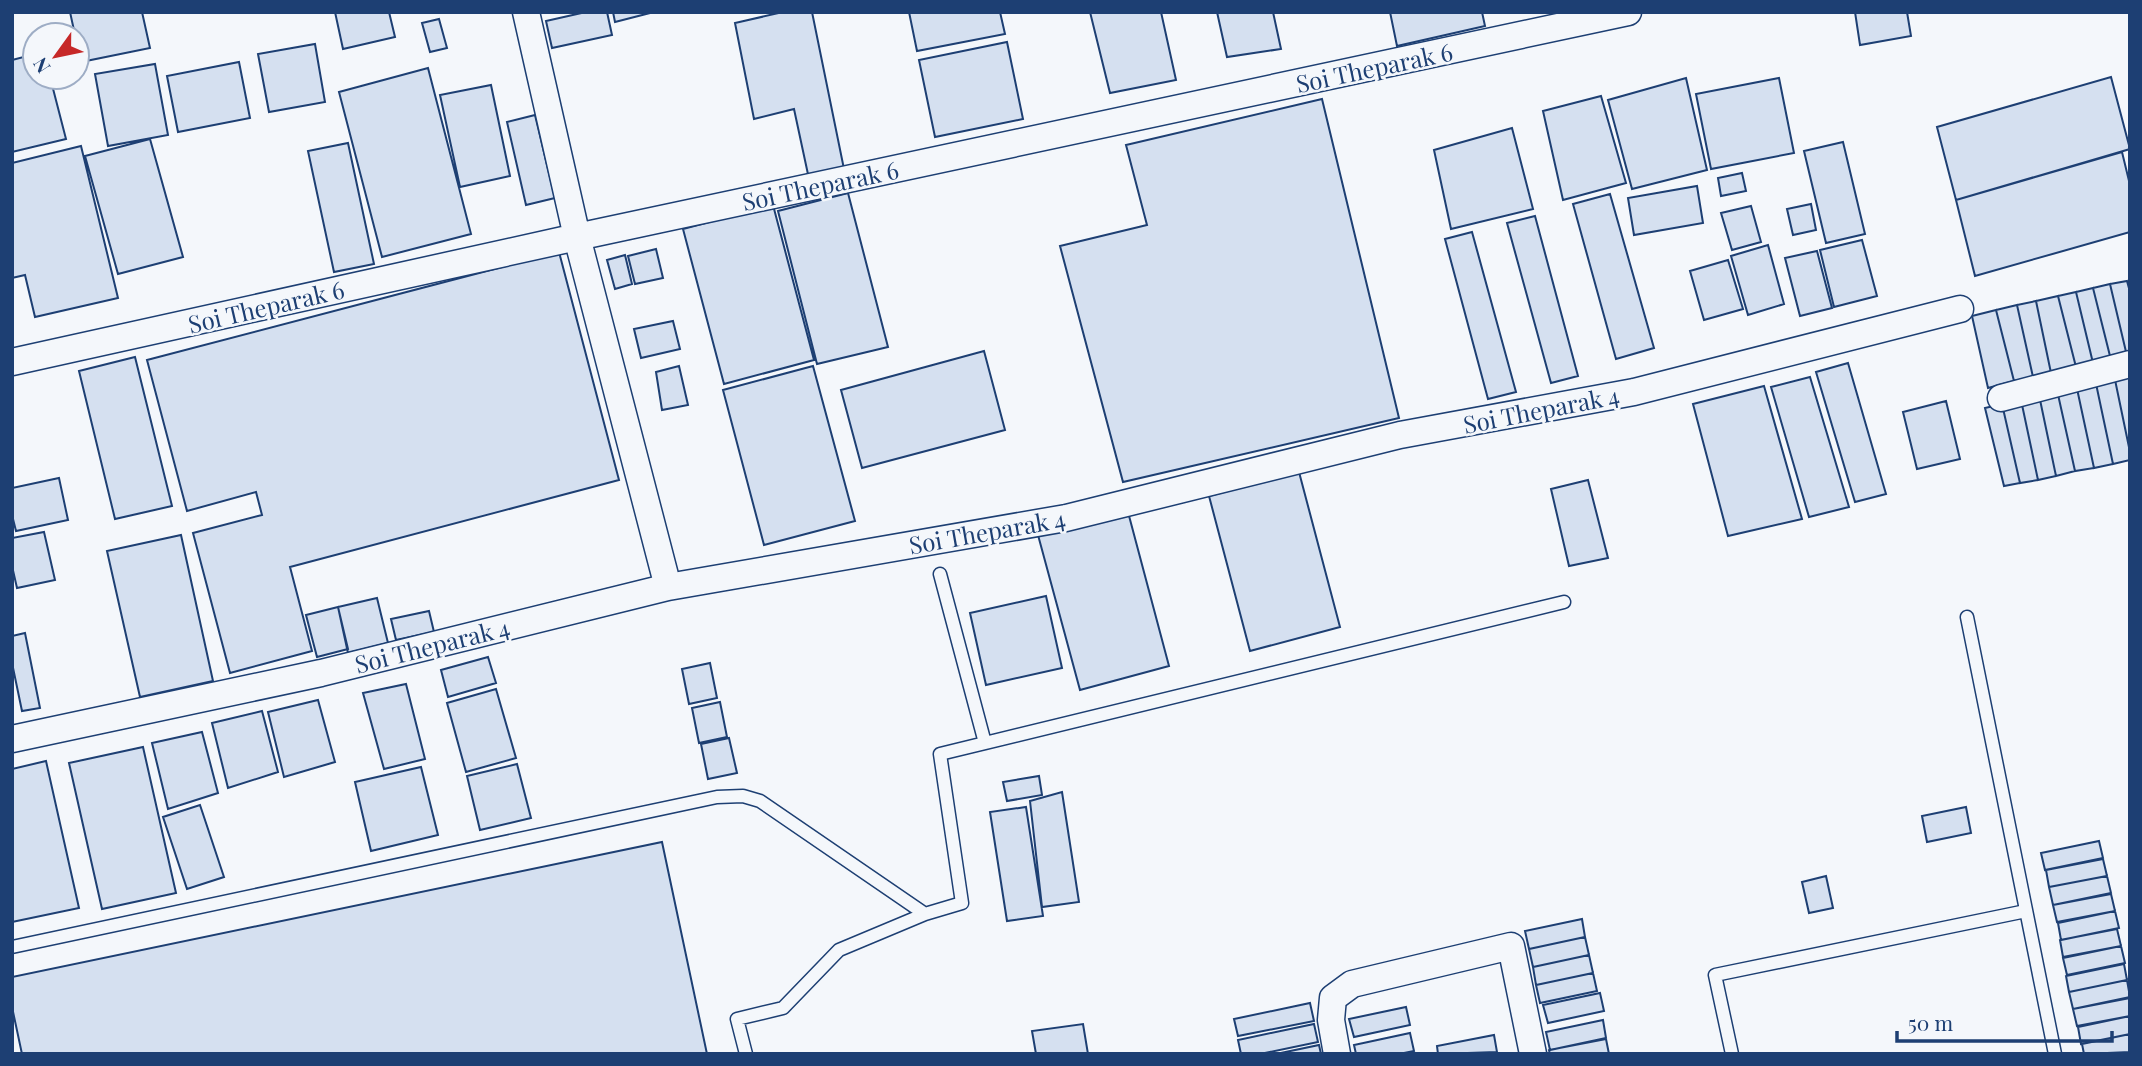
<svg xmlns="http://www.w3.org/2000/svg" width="2142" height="1066" viewBox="0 0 2142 1066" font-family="'Playfair Display',serif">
  <rect width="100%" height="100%" fill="#f4f7fb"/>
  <path fill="#d5e0f0" stroke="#1d3f73" stroke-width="2" d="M70,12h72l8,36 -69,14 -4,-27h-2z
    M335,12h54l6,25 -52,12z
    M586,12h21l5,23 -60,13 -6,-27z
    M613,12h41l-39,10z
    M783,12h29l32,157 -35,10 -15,-70 -40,10 -19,-96z
    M909,12h91l5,22 -88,17z
    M1090,12h71l15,68 -66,13z
    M1217,12h56l8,37 -54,8z
    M1390,12h92l3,14 -88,20z
    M1855,12h52l4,24 -51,9z
    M439,19l8,29 -17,4 -8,-29z
    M1007,42l16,77 -88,18 -16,-77z
    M315,44l10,58 -56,10 -11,-58z
    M35,54v23h15l16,62 -54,13v-92z
    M239,62l11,56 -72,14 -11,-56z
    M155,64l13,71 -60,11 -13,-72z
    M428,68l43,166 -89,23 -43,-165z
    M2111,77l19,72 -174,51 -19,-73z
    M1686,78l21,92 -75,19 -24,-89z
    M1779,78l15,75 -83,16 -15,-75z
    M491,85l19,91 -50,11 -20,-92z
    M1601,96l25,87 -63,17 -20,-89z
    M1322,99l77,319 -276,64 -63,-236 87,-21 -21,-80z
    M535,115l20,83 -29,7 -19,-83z
    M1512,128l21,81 -82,20 -17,-79z
    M150,139l33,118 -65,17 -33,-118z
    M1843,142l22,92 -39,9 -22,-92z
    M348,143l26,121 -40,8 -26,-121z
    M81,146l37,152 -83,19 -10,-42 -13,3v-115z
    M2122,152l8,33v47l-155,44 -19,-76z
    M1742,173l4,18 -25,5 -3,-18z
    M1697,186l6,37 -69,12 -6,-37z
    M848,193l40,154 -71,17 -39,-153z
    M1610,194l44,154 -38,11 -43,-155z
    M1811,204l5,26 -23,5 -6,-26z
    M773,205l41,155 -90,24 -41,-155z
    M1751,206l10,36 -29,8 -11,-37z
    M1535,216l43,160 -27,7 -44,-160z
    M1472,232l44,160 -28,7 -43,-160z
    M1862,240l15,56 -43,11 -14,-57z
    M1768,245l16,59 -36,11 -17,-59z
    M656,249l7,29 -28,6 -7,-28z
    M1817,251l15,57 -32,8 -15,-58z
    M559,252l60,228 -329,87 22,84 -82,22 -37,-140 69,-18 -6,-23 -69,19 -40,-151z
    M625,255l7,29 -17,5 -8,-29z
    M1728,260l15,49 -39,11 -14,-49z
    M2127,281l3,11v63l-3,1 -17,-72z
    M2110,284l17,72 -16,4 -18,-72z
    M2093,288l18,72 -18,3 -17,-71z
    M2076,292l17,71 -17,4 -18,-71z
    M2058,296l18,71 -25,6 -15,-72z
    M2036,301l15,72 -18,4 -16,-72z
    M2017,305l16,72 -19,4 -18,-71z
    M1996,310l18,71 -26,7 -16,-72z
    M673,321l7,28 -39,9 -7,-29z
    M984,351l21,79 -143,38 -21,-78z
    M135,357l37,149 -57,13 -36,-148z
    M1848,363l38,131 -31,8 -39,-130z
    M679,366l9,39 -26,5 -6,-38z
    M813,366l42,155 -91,24 -41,-155z
    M2130,371v81l-16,-77z
    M2114,375l16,77v8l-17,4 -18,-85z
    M1810,377l39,130 -40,10 -38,-130z
    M2095,379l18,85 -19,4 -18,-84z
    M2076,384l18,84 -19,3 -18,-81z
    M1764,386l38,133 -74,17 -35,-132z
    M2057,390l18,81 -19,5 -17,-81z
    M2039,395l17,81 -18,4 -17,-80z
    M2021,400l17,80 -18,3 -18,-79z
    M1946,401l14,58 -43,10 -14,-57z
    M2002,404l18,79 -16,3 -19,-78z
    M1299,472l41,155 -90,24 -41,-155z
    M59,478l9,42 -52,11 -4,-16v-27z
    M1588,480l20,78 -39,8 -18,-77z
    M1128,512l41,154 -89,24 -42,-155z
    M44,532l11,48 -38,8 -5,-22v-28z
    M181,535l32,146 -73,16 -33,-146z
    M1046,596l16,72 -76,17 -16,-72z
    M377,598l11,45 -40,10 -10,-46z
    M338,607l10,42 -31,8 -11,-42z
    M429,611l5,21 -38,8 -5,-21z
    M25,633l15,75 -18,3 -10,-48v-27z
    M488,657l8,26 -48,14 -7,-27z
    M710,663l7,35 -28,6 -7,-35z
    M406,684l19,75 -41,10 -21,-76z
    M496,689l20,69 -50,14 -19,-69z
    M318,700l17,62 -51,15 -16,-65z
    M720,702l7,35 -28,6 -7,-35z
    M262,711l16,61 -50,16 -16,-65z
    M202,732l16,61 -50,16 -16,-66z
    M729,738l8,35 -29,6 -7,-35z
    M143,747l33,146 -74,16 -33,-146z
    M46,761l33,147 -67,14v-153z
    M517,764l14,54 -51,12 -13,-54z
    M421,767l17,68 -67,16 -16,-69z
    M1039,776l3,19 -35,6 -4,-19z
    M1062,792l17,110 -37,5 -12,-106z
    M200,805l24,72 -37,12 -24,-72z
    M1026,807l17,109 -36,5 -17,-109z
    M1966,807l5,26 -44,9 -5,-26z
    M2099,841l4,17 -58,12 -4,-17z
    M662,842l45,212h-685l-10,-47v-30z
    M2103,859l4,17 -58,11 -3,-17z
    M1826,876l7,32 -24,5 -7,-31z
    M2107,876l4,17 -58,12 -4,-18z
    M2111,894l4,17 -58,11 -4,-17z
    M2115,911l4,17 -58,12 -3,-17z
    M1582,919l3,18 -56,12 -4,-18z
    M2117,929l4,17 -58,11 -3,-17z
    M1585,937l4,18 -56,12 -4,-18z
    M2121,946l4,17 -58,12 -4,-17z
    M1589,955l4,18 -57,12 -3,-18z
    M2124,964l3,16 -58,12 -3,-16z
    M1593,973l4,18 -57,12 -4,-18z
    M2127,980l3,17 -57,12 -4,-17z
    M1600,993l4,18 -56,12 -5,-18z
    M2130,998v18l-53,10 -4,-17z
    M1310,1003l4,18 -76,15 -4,-17z
    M1406,1007l4,18 -56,12 -5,-18z
    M2130,1016v18l-49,10 -3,-17z
    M1603,1020l3,18 -56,12 -4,-18z
    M1083,1024l5,30h-52l-4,-23z
    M1314,1024l4,18 -58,12h-19l-3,-14z
    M1410,1033l4,18 -15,3h-43l-2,-9z
    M2130,1034v18l-46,2 -2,-10z
    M1494,1035l3,17 -59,2 -1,-8z
    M1606,1039l3,15h-59l-1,-4z
    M1319,1045l2,9h-45z"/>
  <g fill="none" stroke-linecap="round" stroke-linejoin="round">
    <defs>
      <path id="service" d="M940,574l45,169
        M1967,617l88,437
        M12,947l705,-150 26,-1 17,5 165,113
        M746,1054l-9,-35 46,-11 56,-58 86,-36 37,-11 -22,-149 624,-152
        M1732,1054l-17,-79 311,-64"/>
      <path id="minor" d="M526,12l51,225 91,350
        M12,362l565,-125 1051,-225
        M2001,398l129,-34
        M12,739l309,-66 347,-86 398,-69 334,-83 234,-43 326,-83
        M1337,1054l-6,-34 2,-22 19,-14 159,-38 22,108"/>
    </defs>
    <use href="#service" stroke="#1d3f73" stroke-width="15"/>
    <use href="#minor" stroke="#1d3f73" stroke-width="29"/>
    <use href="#service" stroke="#f4f7fb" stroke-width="12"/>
    <use href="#minor" stroke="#f4f7fb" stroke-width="26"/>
  </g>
  <g text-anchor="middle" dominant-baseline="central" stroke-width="5" stroke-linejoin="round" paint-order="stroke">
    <g font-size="24" fill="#1d3f73" stroke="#f4f7fb">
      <text transform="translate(1374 67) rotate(-12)">Soi Theparak 6</text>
      <text transform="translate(820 185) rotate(-12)">Soi Theparak 6</text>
      <text transform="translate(266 306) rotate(-13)">Soi Theparak 6</text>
      <text transform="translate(1541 409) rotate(-11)">Soi Theparak 4</text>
      <text transform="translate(987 531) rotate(-10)">Soi Theparak 4</text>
      <text transform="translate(432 645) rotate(-14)">Soi Theparak 4</text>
    </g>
  </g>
  <rect width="2142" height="1066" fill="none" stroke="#1d3f73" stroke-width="28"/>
  <g transform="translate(56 56) rotate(237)"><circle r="33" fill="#f4f7fb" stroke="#9eadc5" stroke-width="2"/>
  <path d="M0-5L12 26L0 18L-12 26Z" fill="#c62828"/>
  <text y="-10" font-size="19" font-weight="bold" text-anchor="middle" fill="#1d3f73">N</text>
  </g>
  <path d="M1897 1031v10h215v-10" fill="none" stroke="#1d3f73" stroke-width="3.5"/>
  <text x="1908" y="1031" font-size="21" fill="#1d3f73" stroke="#f4f7fb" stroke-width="5" paint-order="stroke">50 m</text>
</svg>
